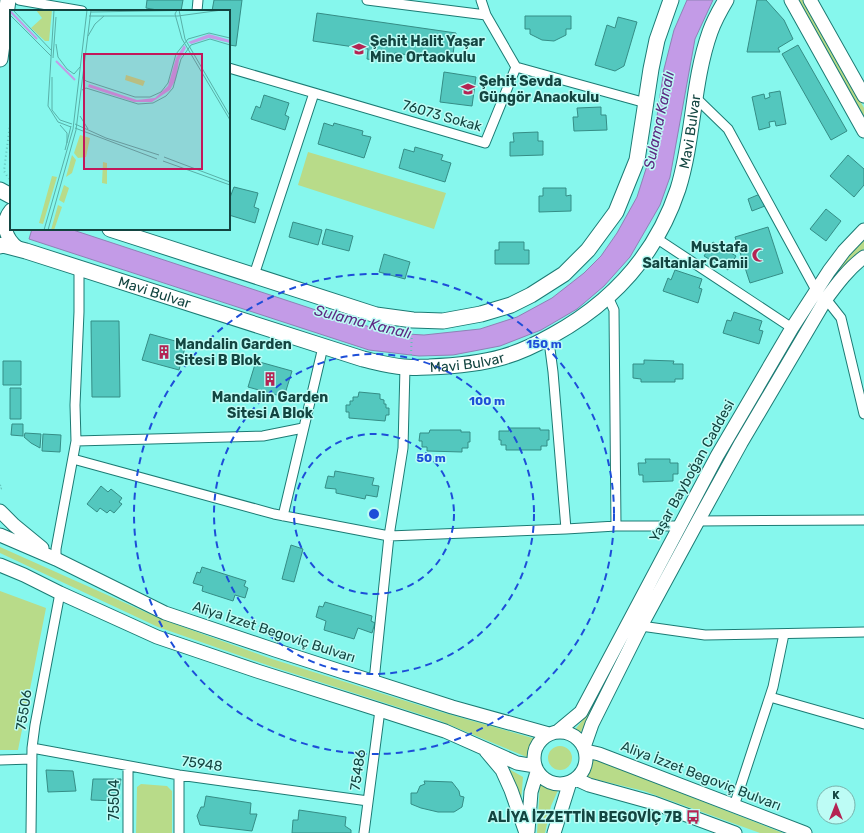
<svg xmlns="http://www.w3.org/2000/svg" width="864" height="833" viewBox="0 0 864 833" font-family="Rubik,sans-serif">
  <rect width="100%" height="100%" fill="#86f7ed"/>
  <path fill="#b8db89" d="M798,0h6l60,108v8z
    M308,152l138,41 -12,36 -136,-44z
    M864,239v10c-35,27 -58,75 -81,112 -74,121 -140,246 -203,373l-7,-2 9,-11 19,-33 92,-177 61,-107 75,-124 21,-27z
    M0,547l161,72 111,40 169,53 95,27 -5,9 -2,10 -91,-38 -168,-54 -112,-39 -158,-74z
    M0,591l46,17 -28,142h-18z
    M548 758a12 12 0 1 1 24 0a12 12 0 1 1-24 0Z
    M591,758l192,75h-23l-116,-42 -58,-14 4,-10z
    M509,769l14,8 -3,37 -3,-25z
    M540,783l19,5 -8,18 -6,27h-8z
    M141,784l26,2 5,5v42h-36l1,-46z"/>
  <path fill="#c39be7" stroke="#8e81b5" d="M687,0h26l-18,39 -25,138 -10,28 -30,52 -26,29 -27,23 -36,21 -41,16 -47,9 -34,1 -50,-6 -340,-111 3,-10h38l264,87 56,17 34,2 56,-6 37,-12 35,-19 32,-25 17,-17 16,-23 20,-36 15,-47 12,-81 10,-39z"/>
  <path fill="#53c7be" stroke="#358d86" d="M147,0h36l-2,11h-18l-17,-3z
    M214,0h28l-6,46 -7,-1v-34h-17z
    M757,0h9l18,20 9,19 -15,9 2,4h-33z
    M317,13l139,20 -4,28 -57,-8 -1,10 -27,-4 1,-10 -55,-8z
    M525,16h46v13h-5v6l-12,6 -12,-1 -12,-6v-5h-5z
    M618,17l19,5 -13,44 -9,5 -20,-6 12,-40 8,3z
    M798,45l49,86 -16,9 -49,-86z
    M444,72l32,5 -4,29 -32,-4z
    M780,91l6,33 -10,2 -1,-5 -6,1 1,5 -11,3 -7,-33 12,-3 1,5 5,-2 -1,-4z
    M264,95l25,8 -4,12 4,2 -4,13 -34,-11 5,-13 4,2z
    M601,107v8h5l1,15 -33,1 -1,-14h5l-1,-9z
    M324,123l9,3 1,-3 29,8 -1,4 9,2 -7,21 -46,-14z
    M538,132v9h5v14l-33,1v-14h4l-1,-9z
    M415,147l28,8 -2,5 10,3 -6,19 -46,-14 5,-19 10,3z
    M848,155l16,14v16l-10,12 -24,-21z
    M234,187l24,6 -4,14 5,2 -4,14 -26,-8v-15z
    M543,188h23v8l5,-1v16l-32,1v-16h4z
    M760,194l5,12 -13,5 -4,-12z
    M826,209l15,12 -15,20 -16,-12z
    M293,222l29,8 -4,15 -29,-8z
    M768,227l15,46 -33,10 -15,-46z
    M326,229l27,7 -4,15 -27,-7z
    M499,242h25v8h5v14h-34v-14h4z
    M713,242l23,14 -8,14 -24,-14z
    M384,254l26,8 -5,17 -26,-7z
    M675,270l27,9 -3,9 3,1 -4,14 -35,-12 5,-13 3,2z
    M734,312l28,9 -3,9 4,1 -4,13 -36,-11 4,-13 4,1z
    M91,321h28l1,76h-28z
    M150,334l36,10 -7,26 -37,-10z
    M644,360l30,1 -1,3h10v15h-8v3h-34v-3l-8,-1v-14h11z
    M3,361h18v24h-18z
    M256,361l36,10 -8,26 -36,-10z
    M10,388h11v31h-11z
    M359,392l21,2v5l4,1v4h2v4h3v7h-3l-1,6 -36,-3v-6h-3v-7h4v-4h3v-4h5z
    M12,424h11v12l-12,-1z
    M509,428h31v2h9v10h-2v6h-6v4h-35v-5h-5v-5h-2v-9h10z
    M430,430h31v2h9v10h-2v6h-6v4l-35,-1v-4h-5v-6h-3l1,-8h9z
    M25,433l16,1 -1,14 -9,-5 -7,-6z
    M43,434l18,1 -1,17 -18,-1z
    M645,459h25v4h8v11h-5v7l-30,1v-7h-4l-1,-12h8z
    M335,471l39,7 -2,7 7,1 -2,11 -11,-2 -1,4 -29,-6v-4l-11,-1 3,-12 6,1z
    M101,486l7,6 3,-3 11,9 -3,4 3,2 -8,9 -4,-3 -3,3 -7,-5 -3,4 -10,-8z
    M291,545l12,4 -9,33 -12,-3z
    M202,567l44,14 -2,5 4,2 -3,10 -10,-3 -2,6 -31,-10 1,-5 -10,-3 4,-11 3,1z
    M325,602l47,14 -1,5 4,2 -3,10 -14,-5 -4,11 -30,-9 2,-9 -10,-4 3,-11 4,1z
    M46,770l27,1 3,20 -28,1z
    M93,779h28l-4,22 -26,-1z
    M424,781l28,1 7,9 1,5 4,1 -2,10 -8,5h-16l-17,-4 -10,-4v-11h6l3,-7 5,-2z
    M206,796l45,7 -1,11h7l-5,17 -52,-6 -3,-9 4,-9h3z
    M299,810l47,7 -1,9 6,4v3h-59l1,-13h5z"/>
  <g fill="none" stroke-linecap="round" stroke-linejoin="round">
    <defs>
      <path id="street" d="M19,0l63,11
        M367,0l119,15
        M481,0l5,15 30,52
        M197,11l1,-11
        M229,68l256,75 31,-76 130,36
        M695,97l33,32 88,161
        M656,238l136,90
        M254,275l60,-182
        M608,297l6,13 2,216
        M826,299l15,19 23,96
        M547,338l3,11 3,23 13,157
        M76,441l187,-5 40,-8
        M73,459l201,55 115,22 177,-7 50,-3h63
        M283,516l40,-169
        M698,521l166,-1
        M56,559v-10l20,-108 -1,-36 4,-93v-44
        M641,626l64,9 159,-3
        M374,681l15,-145 14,-88 2,-81
        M770,697l94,27
        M32,748l147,27 189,26
        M0,760l32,-1
        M128,766v67
        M179,775v58
        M734,806l39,-119 11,-53
        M31,833l1,-85 3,-23 25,-132
        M364,833l16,-123"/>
      <path id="secondary" d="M791,0l73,131
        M810,0l54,96
        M11,210c-11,13 -5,29 7,38
        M0,511l14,14 28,23
        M0,535l56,24 109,54 110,37 177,57 97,27
        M0,565l24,10 36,18 97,44 100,34 123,39 65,21 72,32 18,3
        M534 758a26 26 0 1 1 52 0a26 26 0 1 1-52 0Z
        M557,732l24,-20 136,-256 75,-128 37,-57 15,-20 20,-21
        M584,747l8,-23 49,-98 57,-105 43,-78 85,-144c11,-15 23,-31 38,-42
        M486,751l16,19 9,20 15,43
        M586,751l13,3 206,79
        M576,779l13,6 65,18 81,30
        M528,831l3,-39 6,-20
        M554,833l16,-51"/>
      <g id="primary">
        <path d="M0,59l8,-59"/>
        <path d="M0,190l11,6"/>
        <path d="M110,229l266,86 37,5 30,1 38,-7 30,-9 20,-10 33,-21 24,-24 28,-38 21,-52 14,-91 6,-29 14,-40"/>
        <path id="s1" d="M0,246l3,-1 23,6 337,108c13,3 27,7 41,8 8,1 17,0 25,0 25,-1 50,-3 74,-10 18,-5 34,-13 50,-22 60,-33 103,-80 125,-146 16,-51 14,-106 32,-157 4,-11 10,-22 16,-32"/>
      </g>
    </defs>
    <use href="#street" stroke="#1c7b74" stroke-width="11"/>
    <use href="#secondary" stroke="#1c7b74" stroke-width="15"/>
    <use href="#primary" stroke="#1c7b74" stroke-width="17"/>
    <path stroke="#62bfb7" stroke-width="2" stroke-dasharray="1 3" stroke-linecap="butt" d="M11,116l-7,55 3,5 4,4
      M411,355l1,-24
      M0,485l2,3 -2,1"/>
    <use href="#street" stroke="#fff" stroke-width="9"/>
    <use href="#secondary" stroke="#fff" stroke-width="13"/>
    <use href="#primary" stroke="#fff" stroke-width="15"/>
  </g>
  <g fill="none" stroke="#1d4ed8" stroke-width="2" stroke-dasharray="7 5">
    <circle cx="374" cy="514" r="80"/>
    <circle cx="374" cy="514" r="160"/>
    <circle cx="374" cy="514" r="240"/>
  </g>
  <defs>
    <symbol id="school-bare" viewBox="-9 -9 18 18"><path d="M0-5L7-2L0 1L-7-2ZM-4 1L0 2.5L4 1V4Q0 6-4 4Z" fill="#b42453" stroke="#bdfcf5" stroke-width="2.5" paint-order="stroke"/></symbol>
    <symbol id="mosque-bare" viewBox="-9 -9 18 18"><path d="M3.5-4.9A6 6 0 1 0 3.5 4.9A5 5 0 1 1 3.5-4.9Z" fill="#b42453" stroke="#bdfcf5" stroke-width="2.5" paint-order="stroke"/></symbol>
    <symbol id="building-bare" viewBox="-9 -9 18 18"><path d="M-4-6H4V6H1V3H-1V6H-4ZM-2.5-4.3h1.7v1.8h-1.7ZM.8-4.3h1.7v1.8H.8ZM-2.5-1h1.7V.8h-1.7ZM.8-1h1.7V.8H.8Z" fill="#b42453" stroke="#bdfcf5" stroke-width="2.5" paint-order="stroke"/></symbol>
    <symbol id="bus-bare" viewBox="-9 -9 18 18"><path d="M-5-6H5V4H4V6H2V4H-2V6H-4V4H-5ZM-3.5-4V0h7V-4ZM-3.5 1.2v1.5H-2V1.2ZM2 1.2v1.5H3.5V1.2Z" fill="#b42453" stroke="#bdfcf5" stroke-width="2.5" paint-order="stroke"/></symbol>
  </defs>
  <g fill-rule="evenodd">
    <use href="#school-bare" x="349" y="39" width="20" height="20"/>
    <use href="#school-bare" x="458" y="79" width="20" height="20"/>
    <use href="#mosque-bare" x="749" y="245" width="20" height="20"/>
    <use href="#building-bare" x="154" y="342" width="20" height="20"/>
    <use href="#building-bare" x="260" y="369" width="20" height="20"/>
    <use href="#bus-bare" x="683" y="807" width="20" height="20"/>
  </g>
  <g text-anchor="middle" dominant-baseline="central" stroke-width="3" stroke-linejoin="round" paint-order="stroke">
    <g font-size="14" font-weight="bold" fill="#134541" stroke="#bdfcf5" text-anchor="start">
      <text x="370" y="41">Şehit Halit Yaşar<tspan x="370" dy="16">Mine Ortaokulu</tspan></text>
      <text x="479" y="81">Şehit Sevda<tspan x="479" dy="16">Güngör Anaokulu</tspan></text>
      <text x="748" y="247" text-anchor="end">Mustafa<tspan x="748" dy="16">Saltanlar Camii</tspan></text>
      <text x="175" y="344">Mandalin Garden<tspan x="175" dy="16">Sitesi B Blok</tspan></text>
      <text x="270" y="397" text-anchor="middle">Mandalin Garden<tspan x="270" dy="16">Sitesi A Blok</tspan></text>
      <text x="682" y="817" text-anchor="end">ALİYA İZZETTİN BEGOVİÇ 7B</text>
    </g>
    <g font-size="14" fill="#134541" stroke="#bdfcf5">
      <text transform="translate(442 116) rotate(16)">76073 Sokak</text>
      <text stroke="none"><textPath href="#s1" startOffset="833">Mavi Bulvar</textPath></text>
      <text stroke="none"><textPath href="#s1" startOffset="162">Mavi Bulvar</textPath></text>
      <text stroke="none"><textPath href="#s1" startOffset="486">Mavi Bulvar</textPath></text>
      <text transform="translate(692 471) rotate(-61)">Yaşar Bayboğan Caddesi</text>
      <text transform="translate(274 632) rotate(18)">Aliya İzzet Begoviç Bulvarı</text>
      <text transform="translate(24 710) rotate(-81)">75506</text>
      <text transform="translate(202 764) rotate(8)">75948</text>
      <text transform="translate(358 770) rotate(-82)">75486</text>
      <text transform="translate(701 776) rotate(21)">Aliya İzzet Begoviç Bulvarı</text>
      <text transform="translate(114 800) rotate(-90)">75504</text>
    </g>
    <g font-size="15" font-style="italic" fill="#5e2a83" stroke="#bdfcf5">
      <text transform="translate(659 120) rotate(-78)">Sulama Kanalı</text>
      <text transform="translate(363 322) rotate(14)">Sulama Kanalı</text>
    </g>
  </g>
  <g transform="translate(10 10)">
    <rect width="220" height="220" fill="#86f7ed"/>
    <path d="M26,0h16l-3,31h-4l-14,-13 11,-10zM116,65l19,6 -2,5 -18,-6zM70,125l10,3 -4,19 -8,1 -4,-5zM62,145l4,5 -4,13 -6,4zM93,152l4,1v21l-5,-1zM42,166l5,1 -14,47 -4,-1zM54,175l5,3 -5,15 -5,-3zM48,195l4,2 -8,23h-3z" fill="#b8db89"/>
    <path d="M199,24l21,6v3l-21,-5 -18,6 -3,-2zM174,35l2,3 -7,12 -3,19 -6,11 -18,12h-18l-46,-15 1,-3 48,16 18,-2 13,-12 8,-28z" fill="#c39be7"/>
    <path fill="none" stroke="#c39be7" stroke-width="2" d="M0,1l27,28M46,51l19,19"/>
    <path fill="none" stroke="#58b0a8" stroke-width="1" d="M3,0l39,41M44,0l-6,96 10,16 13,5M167,0l-2,4 7,25 48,81M169,0l6,29 45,77M81,2l115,-2M0,5l41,41M79,6h89l44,-6M78,26l7,-12 9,-8M46,34l2,13 9,12 7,5 6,-7M43,48l3,-41M42,67v33l8,10 12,4M72,67l4,4 49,16h15l11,-5 7,-9 8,-29 12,-15 21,-6 21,5M72,80l4,-2 52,16 15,-1 13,-7 7,-8 8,-29 10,-14 19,-6 20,6M70,106l8,13M65,114l31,14 53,17M50,115l7,8v10M65,118l82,31M55,140l6,-24M154,147l66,25M153,151l67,24M34,220l29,-101 14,-119M38,220l28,-100 15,-120"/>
    <path fill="#c2185b" fill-opacity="0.15" stroke="#c2185b" stroke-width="2" d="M74,44h118v115h-118z"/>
    <rect width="220" height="220" fill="none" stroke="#134541" stroke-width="2"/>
  </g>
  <circle cx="374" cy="514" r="6" fill="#1d4ed8" stroke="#bdfcf5" stroke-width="2"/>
  <g font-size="12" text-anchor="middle" font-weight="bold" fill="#1d4ed8" stroke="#bdfcf5" stroke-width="3" stroke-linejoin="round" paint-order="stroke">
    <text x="544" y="348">150 m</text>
    <text x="487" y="405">100 m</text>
    <text x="431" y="462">50 m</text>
  </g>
  <g transform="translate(836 805)"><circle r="19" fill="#bdfcf5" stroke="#79b3ad"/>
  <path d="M0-3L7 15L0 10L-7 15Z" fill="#b42453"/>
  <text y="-6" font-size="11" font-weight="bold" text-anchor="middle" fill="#134541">K</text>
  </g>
</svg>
